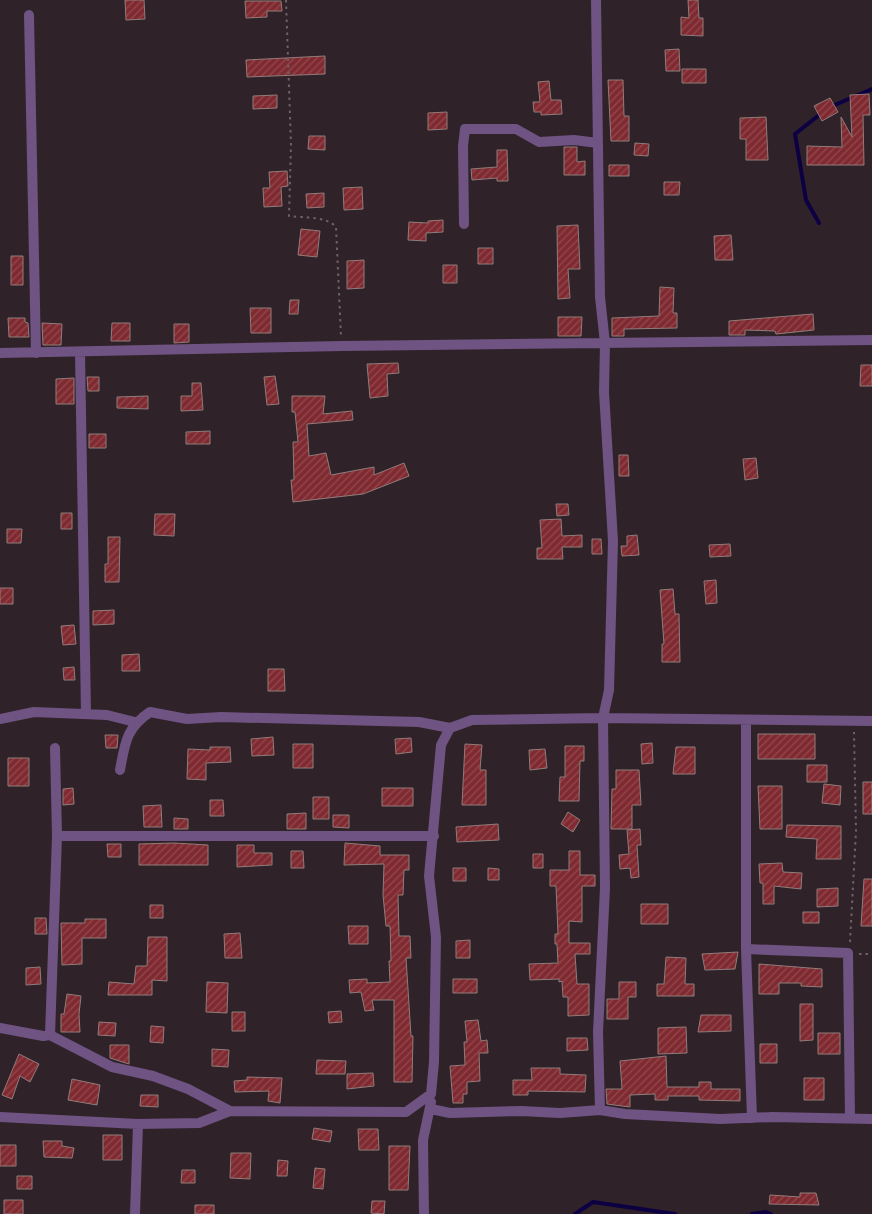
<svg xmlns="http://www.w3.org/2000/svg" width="872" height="1214" viewBox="0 0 872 1214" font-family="'Exo 2',sans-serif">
  <defs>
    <pattern id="building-hatch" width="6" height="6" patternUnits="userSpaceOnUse" patternTransform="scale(1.25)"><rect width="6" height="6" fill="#7f2a30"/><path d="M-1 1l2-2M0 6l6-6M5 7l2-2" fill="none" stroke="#92494f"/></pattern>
  </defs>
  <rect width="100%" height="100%" fill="#302229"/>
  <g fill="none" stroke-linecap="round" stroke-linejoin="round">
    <path stroke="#0c0043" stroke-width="4" d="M830,107l42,-18
      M819,223l-13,-23 -11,-66 28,-22
      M575,1214l18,-12 82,12
      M752,1214l14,-2 5,2"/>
  </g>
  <path fill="url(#building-hatch)" stroke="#917c7b" d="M125,0h19l1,19 -19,1z
    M688,0h10l1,18h4v18l-22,-1v-18l8,1z
    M245,1h36l1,10h-15v6l-21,1z
    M679,49l1,22h-14l-1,-21z
    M325,56v18l-78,3 -1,-17z
    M682,69h24v14h-24z
    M608,80h15l1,36h5v25h-18z
    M549,81l2,19h10l1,14 -21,1v-3h-7l-1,-10h7l-2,-20z
    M869,94l1,21h-7l1,50h-57v-19l35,1 -1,-30 11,20 -2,-42z
    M277,95v13l-24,1v-13z
    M830,98l8,14 -16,9 -8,-15z
    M447,112v17l-19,1v-17z
    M766,117l2,43h-22v-21h-6v-21z
    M309,136h16v14l-17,-1z
    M635,143l14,1 -1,12 -14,-1z
    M564,147h13v15l8,-1v14h-21z
    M497,150h10l1,31h-11v-3l-25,2 -1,-11 26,-2z
    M609,165h20v11h-20z
    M287,171l1,15 -7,1 1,19 -18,1 -1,-19h7l-1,-16z
    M664,182h16l-1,13h-15z
    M362,187l1,22 -19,1 -1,-22z
    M324,193v14l-17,1 -1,-14z
    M443,220v12l-17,1v8l-18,-1 1,-18 19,1v-2z
    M578,225l2,44h-12l2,29 -12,1 -1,-73z
    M301,229l19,2 -3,26 -19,-2z
    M731,235l2,25h-18l-1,-24z
    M478,248h15v16h-15z
    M11,256h12v29h-12z
    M364,260v28l-17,1v-28z
    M443,265h14v18h-14z
    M660,287l14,1 -1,25h4v15l-53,1v7h-12v-18l47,-2z
    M290,300h9l-1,14h-9z
    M250,308h21v25h-20z
    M813,314l1,16 -38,4 -1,-3 -30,-1v5h-16v-14z
    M558,317h24l-1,19h-23z
    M8,318h17v4l3,1 1,14h-20z
    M42,323l20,1 -1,21h-18z
    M112,323h18v18h-19z
    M174,324h15v18l-15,1z
    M398,363l1,10 -12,1 1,22 -18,2 -3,-34z
    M861,365h11v21h-12z
    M275,376l4,28 -12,1 -3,-28z
    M87,377h12v14h-11z
    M74,378v26h-18v-25z
    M192,383h9l2,27 -22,1v-15h11z
    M148,396v13l-31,-1v-11z
    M292,396h33l-2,18 29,-3 1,9 -46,4 2,32 17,-3 5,22 43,-8v8l30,-12 5,13 -46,18 -70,8 -2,-22h3l-1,-38h5l-3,-30h-3z
    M210,431v13h-24v-12z
    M89,434h17v14h-17z
    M619,455h9l1,21h-10z
    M756,458l2,20 -13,2 -2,-21z
    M556,504h12l1,11 -12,1z
    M61,513h11v16h-11z
    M155,514h20l-1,22 -20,-1z
    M561,519l1,17 20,-1v12h-20l1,12h-26v-11h5l-2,-28z
    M7,529h15l-1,14h-14z
    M637,535l2,20 -17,1 -1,-10h6v-10z
    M108,537h12l-1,45h-14v-18h3z
    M592,539h9l1,15h-10z
    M730,544l1,12 -21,1 -1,-12z
    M716,580l1,23 -11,1 -2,-23z
    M0,588h13v16h-13z
    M673,589l2,25h4l1,48h-18v-18h2l-4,-54z
    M114,610v14l-21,1v-14z
    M74,625l2,19 -13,1 -2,-19z
    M139,654l1,17h-18v-16z
    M74,667l1,13h-11l-1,-12z
    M268,669h16l1,22h-17z
    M758,734h57v25h-57z
    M105,735h13l-1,13h-11z
    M273,737l1,18 -22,1 -1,-17z
    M411,738l1,14 -16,2 -1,-15z
    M652,743l1,20 -11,1 -1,-20z
    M293,744h20v24h-20z
    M465,744l17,1 -2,25h6v35h-24z
    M565,746h19v15h-4l-1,40h-20l1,-24h5z
    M210,747h20l1,15 -25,1v17l-19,-1 1,-30 22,1z
    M676,747h19v27h-22z
    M545,749l2,19 -17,2 -1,-20z
    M8,758h21v28h-21z
    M807,765h20v17h-20z
    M616,770h23l2,35h-9v24h-21l1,-40h4z
    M863,782h9v32h-9z
    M824,784l17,2 -1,19 -18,-2z
    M758,786h24v43h-22z
    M73,788l1,16 -11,1v-16z
    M382,788h31v18h-31z
    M313,797h16v22h-16z
    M210,800h13l1,16h-14z
    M161,805l1,22h-18l-1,-21z
    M568,812l12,8 -7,12 -12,-8z
    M306,813v16h-19v-15z
    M333,815h16v13l-16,-1z
    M174,818l14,1v10h-14z
    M498,824l1,16 -42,2 -1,-15z
    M787,825l54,1v33h-25l1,-20 -31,-2z
    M640,829l1,16h-4l2,32 -8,1 -1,-10 -10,1 -1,-14 10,-1 -2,-24z
    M174,843l34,2v20h-69v-21z
    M345,843l35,3v9h29v15h-5l-1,25h-5l1,41h11l1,22h-5l5,78h2l-1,46h-18v-82h-22l2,10 -9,1 -4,-19 -11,1 -1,-13 18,-1v4l23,-1 -1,-21h2l-1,-35h-4l-3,-31 1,-31 -40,1z
    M107,844h14v13h-13z
    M237,845h17v8h18v12l-35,2z
    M291,851h12l1,17h-13z
    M569,851h11v24h15v11h-13v36l-13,-1v22h21v11h-15l2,30h12v31l-21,1v-19h-5l-1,-16 -3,1v-3l-29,1 -1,-16 29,-1 -1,-19h-2v-10h3l-2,-48h-6v-16h19z
    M533,854h10v14h-10z
    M782,863l1,9 19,1 -1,16 -27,-3v18h-11v-21h-3l-1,-19z
    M453,868h13v13h-13z
    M488,868l11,1v11h-11z
    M864,879h8v47h-11z
    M838,888v18l-21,1v-18z
    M641,904h27v20h-27z
    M150,905h13v13h-13z
    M803,912h16v11h-16z
    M35,918h11l1,16h-12z
    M85,919h21v19h-24v26l-20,1 -1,-42h24z
    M348,926h20v18h-19z
    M240,933l2,25h-17l-1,-24z
    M148,937h19v44l-15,-1v15h-44l1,-13 25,2 2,-18h11z
    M470,940v18h-14v-17z
    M738,952l-3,17 -30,1 -3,-16z
    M666,957l20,1 -1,26h9v12h-37v-12h7z
    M759,964l63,5v18l-21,-1v-3h-22v11h-20z
    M40,967l1,17 -15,1v-17z
    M453,979h24v14h-24z
    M207,982l21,1 -1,30 -21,-1z
    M619,982h17v15h-8v22h-21v-20h12z
    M67,994l14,2 -2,18 1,18h-19v-18h3z
    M800,1004h13v36l-13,1z
    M341,1011l1,11 -13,1 -1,-11z
    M232,1012h13v19h-13z
    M701,1015h30v16l-33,1z
    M478,1020l3,21 6,-1 1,13h-9l1,28 -13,1v12h-4v9h-10l-3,-37 15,-1 -1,-23h3l-2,-21z
    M99,1022l17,1 -1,13 -17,-1z
    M151,1026l13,1 -1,16 -13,-1z
    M686,1027l1,26 -29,1v-26z
    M818,1033h22v21h-22z
    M567,1038h20l1,12 -21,1z
    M760,1044h17v19h-17z
    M110,1045h19v19l-19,-6z
    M212,1049l17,1 -1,17 -16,-1z
    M19,1054l20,10 -9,18 -10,-6 -8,23 -10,-4z
    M666,1056l1,31h32v-5h12v7h29v12l-41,-1v-4h-31v4h-13v-6l-25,1v12l-23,-3 -1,-15h16l-2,-28z
    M317,1060l29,1 -1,13h-29z
    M531,1068h29v6l26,1 -1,17 -57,-1v4h-15v-15h19z
    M373,1073l1,13 -27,3v-15z
    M247,1077l35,1 -2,25 -12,-2 1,-10 -34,1 -1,-11 13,-1z
    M804,1078h20v22h-20z
    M72,1079l28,6 -3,20 -29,-5z
    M141,1095h17v12l-18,-1z
    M314,1128l18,3 -2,11 -18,-3z
    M358,1129h20l1,21h-20z
    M103,1135h19v25h-19z
    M43,1141h19v5l12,2 -2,10 -28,-1z
    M0,1145h16v21h-16z
    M389,1146h21l-2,44h-19z
    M231,1153h20l-1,26 -20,-1z
    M278,1160l10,1 -1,15h-10z
    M315,1168l10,1 -2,20 -10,-1z
    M182,1170h13v13h-14z
    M17,1176h15v13h-15z
    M800,1193h16l3,12 -50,-1 1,-9 30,2z
    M4,1200h19v14h-19z
    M372,1201h13l-1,13 -13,-1z
    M195,1205h19v9h-19z"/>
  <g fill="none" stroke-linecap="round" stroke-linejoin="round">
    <path stroke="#6e6168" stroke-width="2" stroke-dasharray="2.5 4" stroke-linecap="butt" d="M286,0l5,145 -2,71c15,2 38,0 47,11l5,109
      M850,942l6,-111 -2,-99
      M859,954h13"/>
    <path stroke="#6f5382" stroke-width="10" d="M29,15l7,338
      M464,224l-1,-78 2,-17h51l23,13 35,-2 24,3
      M80,352l6,362
      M0,353l342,-7 530,-6
      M0,719l34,-7 73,3 28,7
      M746,720v229l102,4 2,166
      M120,770c5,-27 6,-42 30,-58l37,7 34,-2 198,5 31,6
      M57,836h377
      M746,949l6,169
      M0,1028l43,8 7,-1 62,32 41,9 35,13 42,22
      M50,1035l7,-199 -2,-88
      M431,1109l19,4 71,-2 39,2 40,-3 25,4 95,5 52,-2 100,2
      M600,1110l-2,-78 7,-144 -2,-170 269,3
      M0,1117l138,7
      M135,1214l3,-90 61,-1 31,-12 176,1 25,-18 3,-32 2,-125 -7,-61 12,-131 9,-17 22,-8 131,-2 6,-28 4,-149 -9,-149 1,-49 -5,-46 -4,-297
      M424,1214l-1,-74 8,-38"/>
  </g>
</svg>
